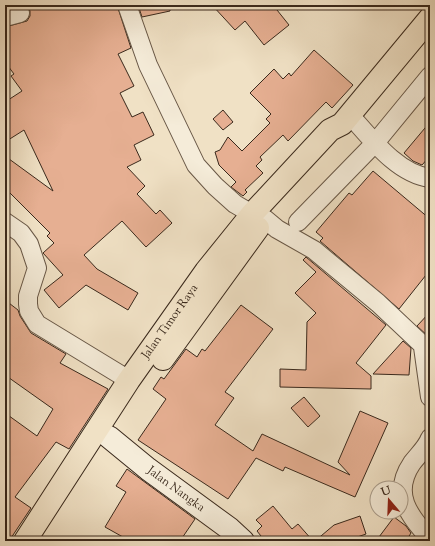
<svg xmlns="http://www.w3.org/2000/svg" width="435" height="546" viewBox="0 0 435 546" font-family="'Sorts Mill Goudy',serif">
  <rect width="100%" height="100%" fill="#f0e1c5"/>
  <filter id="stains"><feTurbulence type="fractalNoise" baseFrequency=".005" numOctaves="4"/><feColorMatrix values="0 0 0 0 .2 0 0 0 0 .09 0 0 0 0 .02 0 0 0 .5 -.17"/></filter>
  <radialGradient id="worn" r=".72"><stop offset=".6" stop-color="#630" stop-opacity="0"/><stop offset="1" stop-color="#630" stop-opacity=".3"/></radialGradient>
  <path fill="#e6af92" stroke="#3a291c" d="M27,5h90l14,43 -13,6 16,32 -14,7 12,24 11,-5 11,23 -20,10 7,15 -14,7 18,19 -8,8 19,20 4,-4 12,13 -26,24 -24,-26 -38,34 13,14 41,24 -10,17 -42,-25 -27,23 -15,-18 19,-15 -20,-22 11,-10 -7,-7 3,-3 -45,-45v-32l48,35 -29,-61 -19,12v-40l17,-11 -11,-15 3,-2 -9,-12v-35l22,-6 3,-5v-5z
    M138,5h32v6l-28,6z
    M212,5h61l16,20 -25,20 -19,-24 -10,9z
    M314,50l39,35 -21,23 -6,-6 -38,39 -5,-6 -23,22 2,3 -6,6 7,7 -18,17 2,2 -4,4 -12,-9 5,-5 -17,-17 -4,-13 5,-2 8,-13 14,14 28,-28 -4,-4 5,-5 -21,-21 24,-24 9,10 6,-6 2,3z
    M223,110l10,12 -10,8 -10,-11z
    M430,122v34l-8,9 -9,-4 -9,-8z
    M373,171l57,48v51l-31,39 -79,-68 3,-3 -7,-6 33,-39 3,2z
    M306,257l80,68 -30,38 15,13v13l-91,-2v-18l26,1 1,-48 9,-9 -21,-20 21,-21 -13,-12z
    M5,300l13,10 2,6 11,17 35,21 -6,9 48,26 -39,60 -13,-7 -41,55 16,11 -22,33h-4v-128l32,23 16,-27 -48,-34z
    M241,305l32,24 -48,63 9,6 -19,27 38,26 9,-17 88,41 -12,-13 22,-51 28,12 -33,74 -70,-30 -2,4 -27,-13 -28,41 -90,-59 28,-41 -13,-10 8,-12 3,2 22,-30 11,8 5,-8 3,2z
    M430,312v26l-13,-12z
    M403,341l8,7 -2,27 -36,-1z
    M304,397l16,19 -12,11 -17,-19z
    M127,469l68,50 -15,22h-50l-25,-14 21,-35 -10,-6z
    M273,506l19,23 6,-5 15,17h-48l-8,-10 5,-5 -6,-6z
    M360,516l6,18 -20,7h-31l19,-16z
    M394,517l12,9 5,7 -5,8h-30z"/>
  <g fill="none" stroke-linecap="round" stroke-linejoin="round">
    <defs>
      <path id="street" d="M127,5l21,60 48,100 19,21 20,18 17,10
        M5,17l15,-4
        M349,114c21,23 48,60 81,64
        M265,219l12,10 37,21 64,53 52,49
        M5,222l16,11 8,11 8,24 -9,28v8l1,7 8,13 92,56
        M298,222l77,-79 55,-67
        M423,347l7,50
        M430,438c-3,9 -12,17 -18,25 -21,31 -3,52 18,76"/>
      <g id="secondary">
        <path id="s1" d="M109,437l39,32 82,60 13,12"/>
      </g>
      <g id="highway">
        <path d="M163,359l95,-131"/>
        <path id="s2" d="M25,541l104,-161 77,-109 46,-57 78,-84 12,-6 88,-106"/>
      </g>
    </defs>
    <use href="#street" stroke="#685746" stroke-width="20"/>
    <use href="#secondary" stroke="#3a291c" stroke-width="24"/>
    <use href="#highway" stroke="#3a291c" stroke-width="24"/>
    <use href="#street" stroke="#f5ecd9" stroke-width="18"/>
    <use href="#secondary" stroke="#f5ecd9" stroke-width="22"/>
    <use href="#highway" stroke="#f0e1c5" stroke-width="22"/>
  </g>
  <g text-anchor="middle" dominant-baseline="central" stroke-width="3.5" stroke-linejoin="round" paint-order="stroke">
    <g font-size="12" fill="#3a291c" stroke="#f5ecd9">
      <text stroke="none"><textPath href="#s2" startOffset="263">Jalan Timor Raya</textPath></text>
      <text stroke="none"><textPath href="#s1" startOffset="85">Jalan Nangka</textPath></text>
    </g>
  </g>
  <rect width="435" height="546" fill="none" stroke="#f0e1c5" stroke-width="20"/>
  <rect x="6" y="6" width="423" height="534" fill="none" stroke="#3a291c" stroke-width="2"/>
  <rect x="10" y="10" width="415" height="526" fill="none" stroke="#3a291c"/>
  <g transform="translate(389 500) rotate(341)"><circle r="19" fill="#f5ecd9" stroke="#aa9e8d"/>
  <path d="M0-3L7 15L0 10L-7 15Z" fill="#8f2418"/>
  <text y="-6" font-size="11" font-weight="bold" text-anchor="middle" fill="#3a291c">U</text>
  </g>
  <rect width="100%" height="100%" filter="url(#stains)"/>
  <rect width="100%" height="100%" fill="url(#worn)"/>
</svg>
